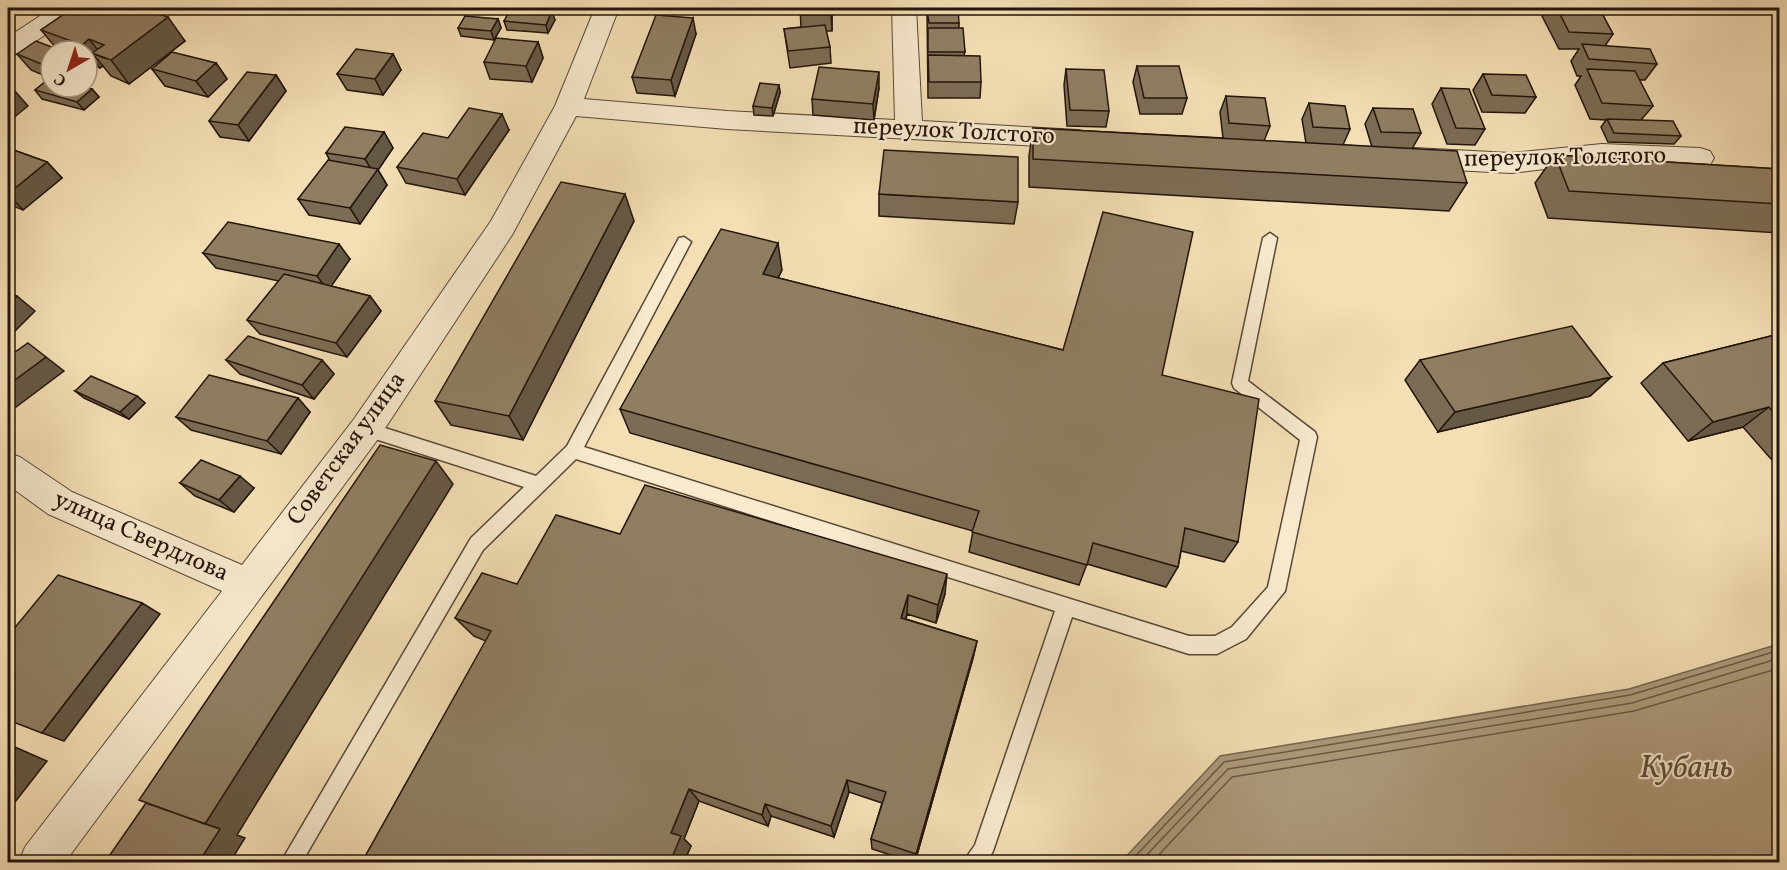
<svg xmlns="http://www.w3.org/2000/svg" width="1787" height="870" viewBox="0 0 1787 870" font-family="Vollkorn,serif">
  <rect width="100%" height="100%" fill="#f4dfb5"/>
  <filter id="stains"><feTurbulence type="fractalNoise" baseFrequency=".00333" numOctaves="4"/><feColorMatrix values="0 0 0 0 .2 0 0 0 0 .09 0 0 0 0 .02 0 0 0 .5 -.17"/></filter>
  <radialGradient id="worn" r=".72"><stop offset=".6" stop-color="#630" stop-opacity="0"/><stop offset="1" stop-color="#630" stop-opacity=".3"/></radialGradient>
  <path fill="#ad9a7b" stroke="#76654e" stroke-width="1.5" d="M1779,644v218h-658l99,-106 409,-67z"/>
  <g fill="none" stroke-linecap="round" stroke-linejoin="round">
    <path stroke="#685843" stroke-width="1.5" d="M1130,862l94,-100 406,-67 150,-45
      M1140,862l88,-93 404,-66 148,-45
      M1152,862l80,-85 402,-66 146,-43"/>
    <defs>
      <path id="lane" d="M1270,233l7,5 -29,143 67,51 2,5 -32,154 -39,48 -29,15h-28l-117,-37 -79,234 -6,11h-24l12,-17 80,-234 -479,-152 -93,91 -181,312h-21l190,-324 53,-51 -164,-53 -2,-5 2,-5 6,-2 170,54 31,-30 112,-208 5,-1 7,5 -107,205 605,189h26l17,-9 36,-40 32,-147 -66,-52 -2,-5 31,-145z"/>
      <path id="street" d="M52,8h28l-3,5 -60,41 -9,2v-19z
        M595,8h24l-35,91 143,12 168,9 -3,-112h24l6,113 156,9 9,2 4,7 -4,7 -9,2 -351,-19 -151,-13 -64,119 -134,204 -313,423h-46l6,-15 197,-256 -174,-77 -40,-29v-32l12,4 52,35 170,73 112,-146 137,-198 64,-115z
        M1602,144l98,4 10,3 4,7 -4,7 -10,3 -98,-6 -91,11 -97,-5 -10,-3 -4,-7 4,-7 10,-3 97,5z"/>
    </defs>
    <use href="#lane" stroke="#574836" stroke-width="3"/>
    <use href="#street" stroke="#574836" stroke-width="2"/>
    <use href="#lane" fill="#f8eacf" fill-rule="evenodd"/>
    <use href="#street" fill="#f8eacf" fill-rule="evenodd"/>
  </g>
  <path fill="#7c6c55" stroke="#23150b" stroke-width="1.5" d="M73,8h98l-10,7 24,26 -56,43 -18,-8 -8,-10 -3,2 -13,-5v-12h-36v36l41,2 7,8 -15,13 -42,-11 -7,-9 15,-12 -19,-8 -14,-16 39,-6 -15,-18z
    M800,8h32v23h-6l4,16 1,16 -41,5 -6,-39 17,-2z
    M1547,8h52l14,26 -8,12 52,18 -12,16h-6l14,26 -12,14 40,16 -7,8 -66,-2 -7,-15 5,-7 -16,-1 -15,-34 6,-9h-4l-6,-15 8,-12h-20l-17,-33z
    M927,10l32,13v5l6,24 -1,3 17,27 -1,16h-52z
    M498,19l3,9 -7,12 -33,-4 -3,-8z
    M555,20l-7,13 -41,-3 -3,-9z
    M696,34l-21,62 -38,-3 -5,-16z
    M538,42l5,16 -11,24 -42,-3 -6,-17z
    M393,54l8,16 -18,25 -36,-5 -10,-16z
    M216,63l11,16 -19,18 -43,-11 -13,-17z
    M1137,66l50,32 -5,16h-42l-7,-32z
    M1066,69l43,42 -3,16 -39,-1 -3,-41z
    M1483,74l53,23 -11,16 -43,-1 -9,-22z
    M276,75l10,16 -37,50 -29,-4 -11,-16z
    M779,85l1,8 -7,23 -19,-1 -1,-9z
    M879,88l-5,32 -61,-5 -1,-16z
    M1441,88l44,41 -10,16 -28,-1 -15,-40z
    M1226,96l44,30 -6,15 42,2 -4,-24 7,-16 41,26 -7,16 29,2 -7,-23 8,-16 48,25 -9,16 55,34 -18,28 -420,-24v-31l4,-28 190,10 -3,-26z
    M509,130l-44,65 -59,-12 -9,-16 51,-29z
    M384,132l9,16 -15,22 9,15 -27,39 -51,-9 -11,-16 32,-38 -4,-8z
    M8,148l39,14 15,16 -39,32 -15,-6z
    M1555,155l224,14v64l-231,-15 -13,-35z
    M879,194l139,8 -4,22 -135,-8z
    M634,221l-111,219 -72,-15 -16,-24z
    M203,253l147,6 -19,27 39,10 11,15 -34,46 -87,-23 -13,-14 32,-39 -63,-13z
    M782,270l-4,8 384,97 76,167 -14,20 -43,-11 -3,16 -12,20 -79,-23 -8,21 -110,-33 4,-21 -343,-98 -10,-24z
    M1779,334v123l-8,2 -28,-32 -55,14 -47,-58 22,-20z
    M226,360h96l12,14 -20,25 -74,-25z
    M1420,360l191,17 -21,19 -152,36 -33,-52z
    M75,391l62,5 8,7 -16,16 -45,-21z
    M298,398l12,14 -29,42 -90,-24 -15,-13z
    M180,483l74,5 -20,24 -39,-16z
    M620,534l325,60 -9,29 -29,-9 -1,5 71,22 -4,17 -58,204h-3l-40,-13 -1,-10 11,-36 -33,-11 -15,45 -63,-21 -3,10 -69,-25 -15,38 7,7 -7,16h-322l124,-221 -12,-5 -19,-18 62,-34z"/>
  <path fill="#655845" stroke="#23150b" stroke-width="1.5" d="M153,8h18l-16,11 -6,-8z
    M831,8h1v23l-1,-16z
    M552,11l3,9 -7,13 -2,-8z
    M168,17l17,24 -56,43 -18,-24z
    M693,18l3,16 -21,62 -4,-16z
    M498,19l3,9 -7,12 -3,-9z
    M89,39l15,19 -12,-5 11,13 -3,2 -18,-23z
    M538,42l5,16 -11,24 -6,-16z
    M393,54l8,16 -18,25 -8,-16z
    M216,63l11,16 -19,18 -12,-16z
    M879,72v16l-5,32 -1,-16z
    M276,75l10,16 -37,50 -11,-16z
    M779,85l1,8 -7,23 -1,-8z
    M92,89l7,8 -15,13 -7,-8z
    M14,90l14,16 -16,13 -4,-5v-19z
    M502,114l7,16 -44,65 -8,-16z
    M384,132l9,16 -15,22 9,15 -27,39 -10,-16 24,-34 -9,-15z
    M47,162l15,16 -39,32 -15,-16z
    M625,194l9,27 -111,219 -14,-24z
    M778,243l4,27 -15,30 -4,-26z
    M339,244l11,15 -22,32 -11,-15z
    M17,296l18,15 -27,27v-32z
    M370,296l11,15 -34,46 -11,-14z
    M46,357l18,14 -52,39 -4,-3v-22z
    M322,360l12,14 -20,25 -12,-14z
    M1611,377l-21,19 -152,36 17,-20z
    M137,396l8,7 -16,16 -9,-7z
    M298,398l12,14 -29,42 -14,-13z
    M1769,407l-26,20 -55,14 25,-19z
    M1779,453v4l-8,2z
    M436,461l17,23 -216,351 8,3 -15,24h-31l-53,-60z
    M240,476l14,12 -20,24 -15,-12z
    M947,574l-2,20 -9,29 2,-18z
    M908,595l-1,19 -7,22 1,-18z
    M142,603l18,11 -96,127 -22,-8z
    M977,641l-4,17 -58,204 1,-8z
    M8,744l39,17 -39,50z
    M847,780l2,12 -15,45 -3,-11z
    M689,789l10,12 -15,38 7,7 -7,16h-14l1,-29z
    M765,804l6,12 -3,10 -6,-11z"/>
  <path fill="#907e63" stroke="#23150b" stroke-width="1.5" d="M73,8h67l28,9 -57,43 -19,-7 12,-8 -15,-6 -7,6 -41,-15z
    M140,8h13l-4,3z
    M511,8l41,3 -6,14 -42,-4z
    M800,8h31v7h-31z
    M1557,8h42l14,26 -44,-2z
    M958,9l1,14h-30l-2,-13z
    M656,15l37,3 -22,62 -39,-3z
    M465,16l33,3 -7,12 -33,-3z
    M825,25l5,22 -42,4 -4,-22z
    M928,28h35l2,24h-37z
    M496,38l42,4 -12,24 -42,-4z
    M36,41l26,10h-11v17l-34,-14z
    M1582,44l68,5 7,15 -68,-5z
    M356,49l37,5 -18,25 -38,-5z
    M172,52l44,11 -20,18 -44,-12z
    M928,55l52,1 1,26h-52z
    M1137,66h42l8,32h-43z
    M819,67l60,5 -6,32 -61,-5z
    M1066,69l38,1 5,41 -39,-1z
    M1587,69l48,2 18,35 -51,-3z
    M247,72l29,3 -38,50 -29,-4z
    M1483,74l43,1 10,22 -44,-2z
    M51,77v10h34l7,2 -15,13 -42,-12z
    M760,83l19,2 -7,23 -19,-2z
    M8,88l6,2 -6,5z
    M1441,88l28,1 16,40 -29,-1z
    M1226,96l39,2 5,28 -41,-3z
    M1309,103l36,3 5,23 -37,-2z
    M469,108l33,6 -45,65 -60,-12 26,-34 25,5z
    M1373,108l40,1 8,24 -40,-1z
    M1607,119l66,2 8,15 -67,-3z
    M345,127l39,5 -19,27 -39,-6z
    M1033,128l424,23 10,32 -434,-24z
    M8,148l39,14 -39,32z
    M884,150l134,7v45l-139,-8z
    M1555,155l224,14v35l-210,-13z
    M328,160l50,9 -28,39 -52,-9z
    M561,182l64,12 -116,222 -74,-15z
    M1103,212l90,20 -31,143 97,24 -21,143 -53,-14 -7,39 -85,-24 -6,22 -115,-33 7,-21 -359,-102 101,-180 57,14 -15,31 300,76z
    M228,222l111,22 -22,32 -114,-23z
    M284,274l86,22 -34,47 -89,-23z
    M8,293l9,3 -9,10z
    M1572,326l39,51 -156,35 -35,-52z
    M1779,334v85l-10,-12 -56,15 -50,-59z
    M248,336l74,24 -20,25 -76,-25z
    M28,343l18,14 -38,28v-28z
    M209,375l89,23 -31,43 -91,-24z
    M91,376l46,20 -17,16 -45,-21z
    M380,445l56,16 -231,363 -66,-24z
    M201,460l39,16 -21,24 -39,-17z
    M645,485l302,89 -9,31 -30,-10 -7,23 76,23 -61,213 -45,-15 15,-47 -39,-12 -16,46 -66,-22 -3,11 -73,-26 -18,44 10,3 -11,26h-308l129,-231 -36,-13 27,-45 35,11 39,-69 64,19z
    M58,575l84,28 -100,130 -34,-13v-84z
    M146,803l74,26 -21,33h-94z"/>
  <g text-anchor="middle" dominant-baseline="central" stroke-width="4.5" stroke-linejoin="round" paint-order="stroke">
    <g font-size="24" fill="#23150b" stroke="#f8eacf">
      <text transform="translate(954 132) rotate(3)">переулок Толстого</text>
      <text transform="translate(1565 158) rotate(-1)">переулок Толстого</text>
      <text transform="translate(347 449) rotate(-54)">Советская улица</text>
      <text transform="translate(141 537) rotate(24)">улица Свердлова</text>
    </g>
    <g font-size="32" font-style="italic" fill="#5a4a38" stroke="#f8eacf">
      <text x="1686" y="769">Кубань</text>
    </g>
  </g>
  <rect width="1787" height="870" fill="none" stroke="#f4dfb5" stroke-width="30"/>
  <rect x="9" y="9" width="1769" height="852" fill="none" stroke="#23150b" stroke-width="3"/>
  <rect x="15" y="15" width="1757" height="840" fill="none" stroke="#23150b" stroke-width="1.5"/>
  <g transform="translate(69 69) rotate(219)"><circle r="28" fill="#f8eacf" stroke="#a39581" stroke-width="1.5"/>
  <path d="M0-4.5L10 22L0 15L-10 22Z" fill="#8f2418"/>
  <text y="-9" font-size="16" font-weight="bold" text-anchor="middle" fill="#23150b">С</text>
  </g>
  <rect width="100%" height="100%" filter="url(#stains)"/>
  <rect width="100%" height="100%" fill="url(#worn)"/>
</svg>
